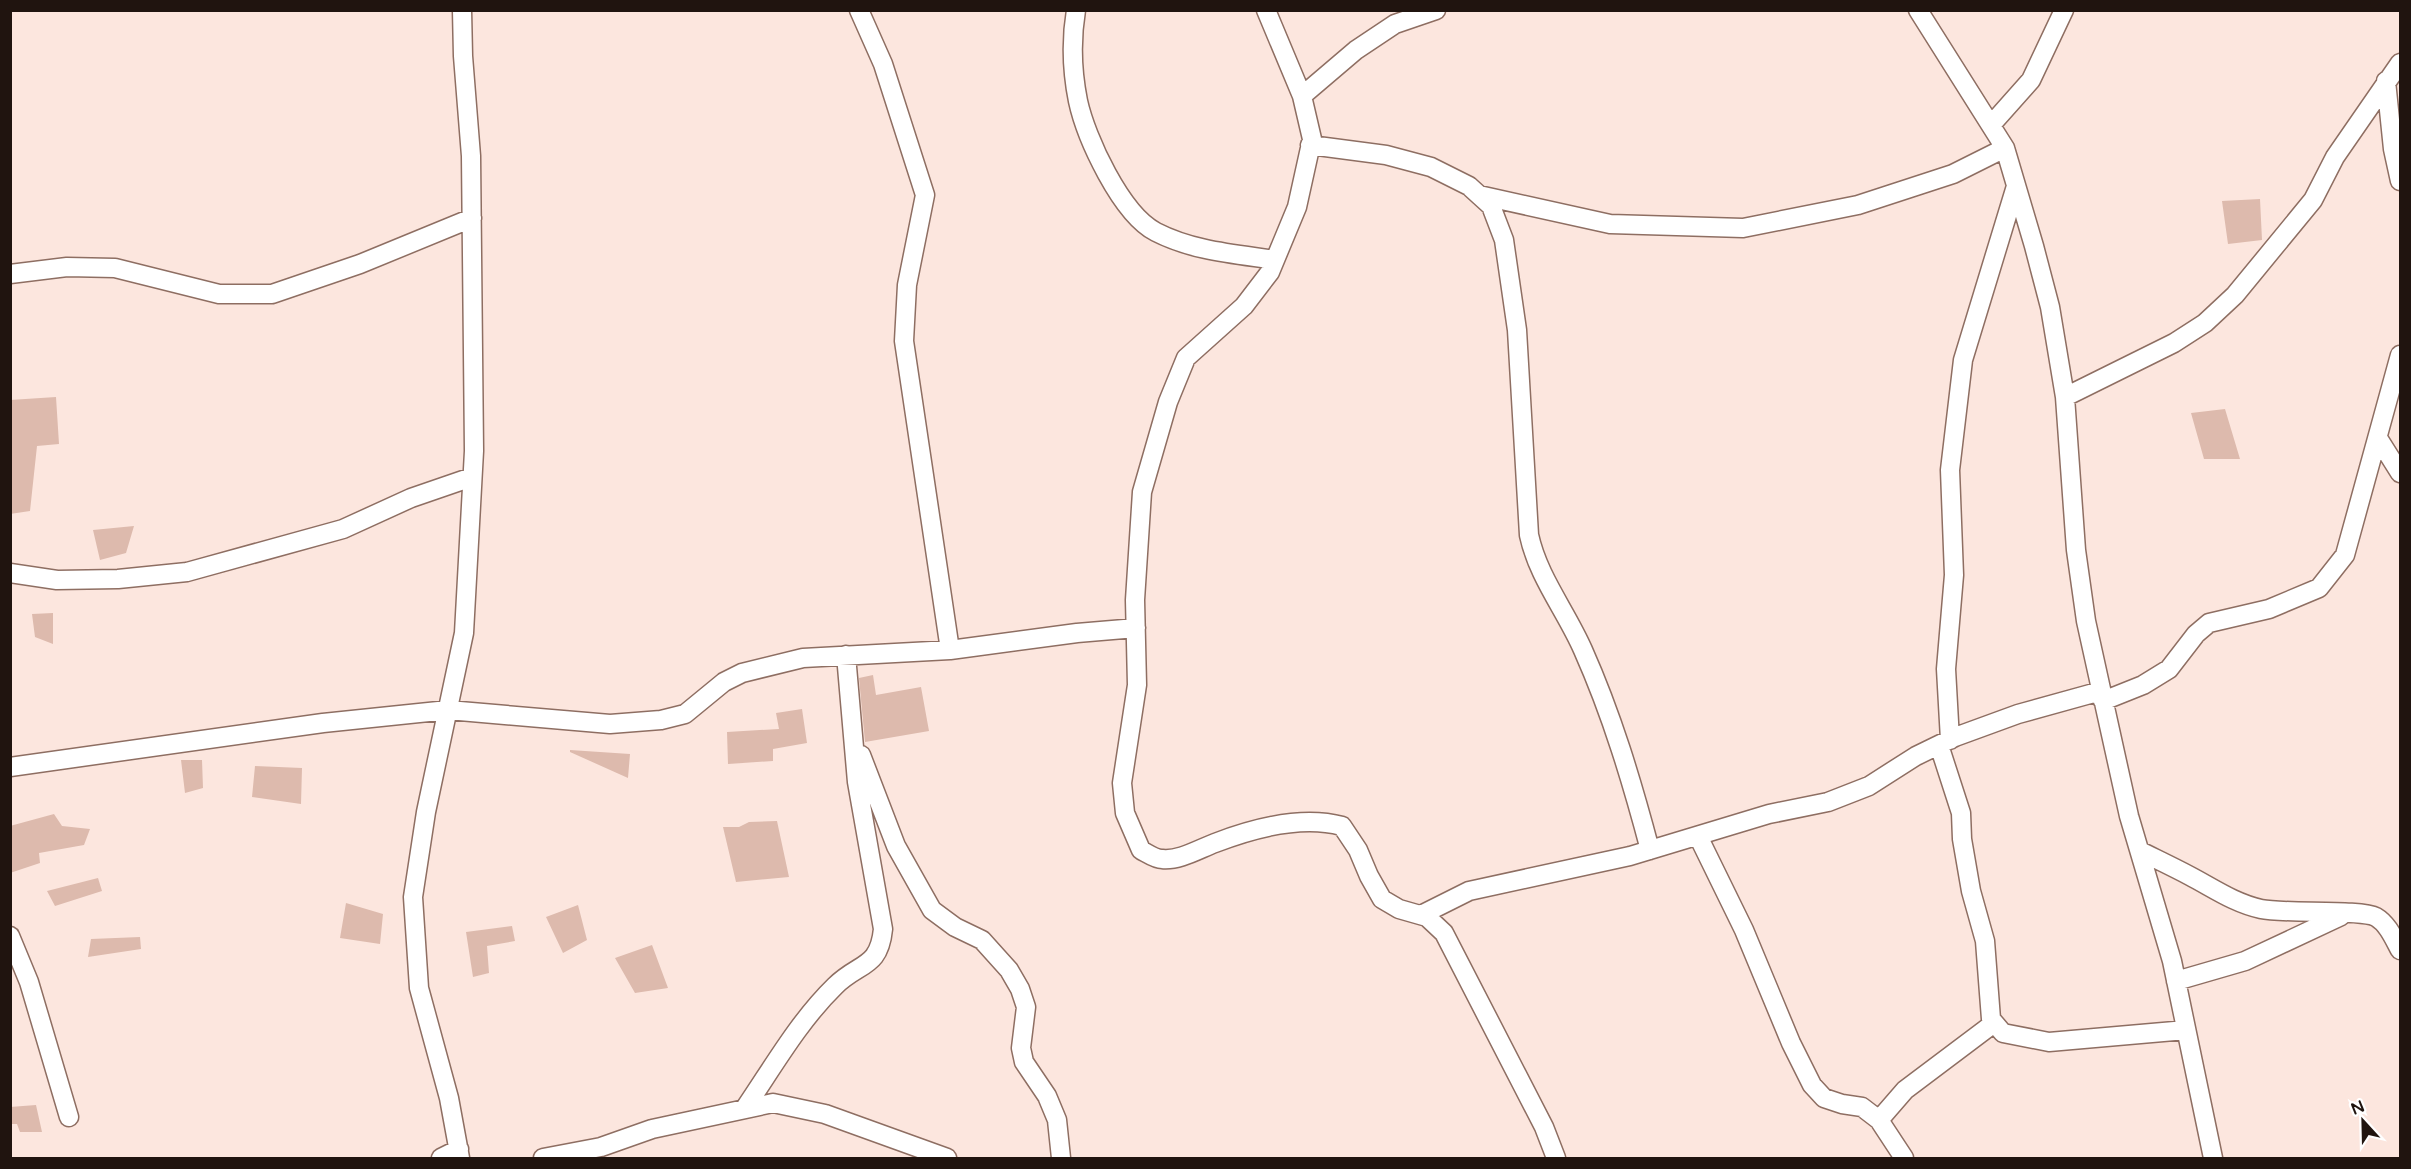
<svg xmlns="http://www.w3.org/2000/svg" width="2411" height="1169" viewBox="0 0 2411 1169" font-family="'Varela Round',sans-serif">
  <rect width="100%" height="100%" fill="#fce6de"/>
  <path fill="#ddbaad" d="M2260,199l2,41 -34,4 -6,-43z
    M56,397l3,47 -22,2 -7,65 -20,3v-114z
    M2225,409l15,50h-36l-13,-46z
    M134,526l-8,27 -26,7 -7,-30z
    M53,613v31l-18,-7 -3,-23z
    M873,675l3,20 45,-8 8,44 -64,11 -6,-64z
    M802,709l5,34 -34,6v12l-45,3 -1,-32 52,-3 -3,-16z
    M570,750l60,4 -2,24 -58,-26z
    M181,760h21l1,28 -18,5z
    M255,766l47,2 -1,36 -49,-7z
    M54,814l8,12 28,3 -6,16 -45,8 1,10 -30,10v-47z
    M777,821l12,56 -53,5 -13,-55h16l10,-5z
    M98,878l4,13 -47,15 -8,-15z
    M346,903l37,11 -3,30 -40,-6z
    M578,905l9,35 -24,13 -17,-36z
    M512,926l3,15 -28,5 2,27 -16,4 -7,-45z
    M140,937l1,12 -53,8 3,-18z
    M652,945l16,43 -33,5 -20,-35z
    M36,1105l6,27h-22l-3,-8h-7v-17z"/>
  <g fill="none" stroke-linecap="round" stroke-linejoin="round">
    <defs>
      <path id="minor" d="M859,10l24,54 42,131 -18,90 -3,56 46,309
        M1076,10c-5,30 -4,61 2,91 8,37 43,113 78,131 37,19 79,22 119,28
        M1266,10l36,86 10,43 -15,68 -27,65 -26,34 -58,52 -18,44 -26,90 -7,108 2,85 -15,98 3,30 16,37c6,3 14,9 21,9 17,2 37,-10 53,-16 39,-15 86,-28 127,-17l16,24 11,26 13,23 17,10 28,8 17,16 100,194 12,31
        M1918,10l87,138 29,98 16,61 15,90 11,153 10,71 43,195 43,145 41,197
        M2386,81l7,68 7,32
        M1302,96l54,-46 39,-26 41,-14
        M1991,125l40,-45 33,-70
        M1310,145l76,10 45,12 38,19 22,20 13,34 13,90 12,205c9,42 37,76 54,115 29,65 49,132 67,200
        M1479,195l131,29 133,4 115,-23 95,-31 52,-26
        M10,274l57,-7 48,1 104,26h53l88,-30 112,-46
        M2065,397l109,-54 31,-20 30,-28 78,-95 22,-43 65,-94
        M2378,438l22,35
        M10,573l47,7 61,-1 69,-7 156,-43 68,-31 61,-21
        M2103,701l40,-16 26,-16 27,-35 13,-11 60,-14 50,-21 26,-33 55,-200
        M1950,740l-4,-71 8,-94 -4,-105 13,-110 53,-174
        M1939,745l22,68 1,26 9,52 14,50 6,78 12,14 46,9 137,-12
        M861,755l35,91 36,64 23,17 27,13 27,30 11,19 6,18 -5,41 3,14 23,34 10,24 4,38
        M10,767l313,-44 125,-13 162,14 51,-4 24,-6 39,-32 18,-9 61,-15 147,-8 127,-17 59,-5
        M1698,836l46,94 47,113 21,42 12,13 18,6 20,3 17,13 25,38
        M2140,851c16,8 33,16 50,25 23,12 44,27 71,33 25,5 100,0 115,8 12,7 18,22 24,33
        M1421,915l48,-24 161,-35 139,-42 59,-12 41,-16 47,-30 39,-19 63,-23 83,-23
        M10,936l19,46 40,135
        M2176,981l69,-20 96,-45
        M745,1108c28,-41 54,-87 90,-122 24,-24 44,-17 48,-57l-26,-147 -11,-127
        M1879,1120l26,-30 89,-67
        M441,1158l18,-9
        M460,1158l-11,-60 -30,-110 -6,-91 13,-85 38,-179 10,-182 -3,-295 -8,-100 -1,-46
        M543,1158l58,-11 51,-18 121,-26 52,11 122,44"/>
    </defs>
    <use href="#minor" stroke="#8e6e62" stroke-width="21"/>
    <use href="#minor" stroke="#fff" stroke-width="18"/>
  </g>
  <rect width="2411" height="1169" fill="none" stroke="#20140f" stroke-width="24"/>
  <g transform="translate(2363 1121) rotate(338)" stroke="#ffffff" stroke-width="4.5" paint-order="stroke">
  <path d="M0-4.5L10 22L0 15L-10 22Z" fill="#20140f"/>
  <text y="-9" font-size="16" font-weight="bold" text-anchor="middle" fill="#20140f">N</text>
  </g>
</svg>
